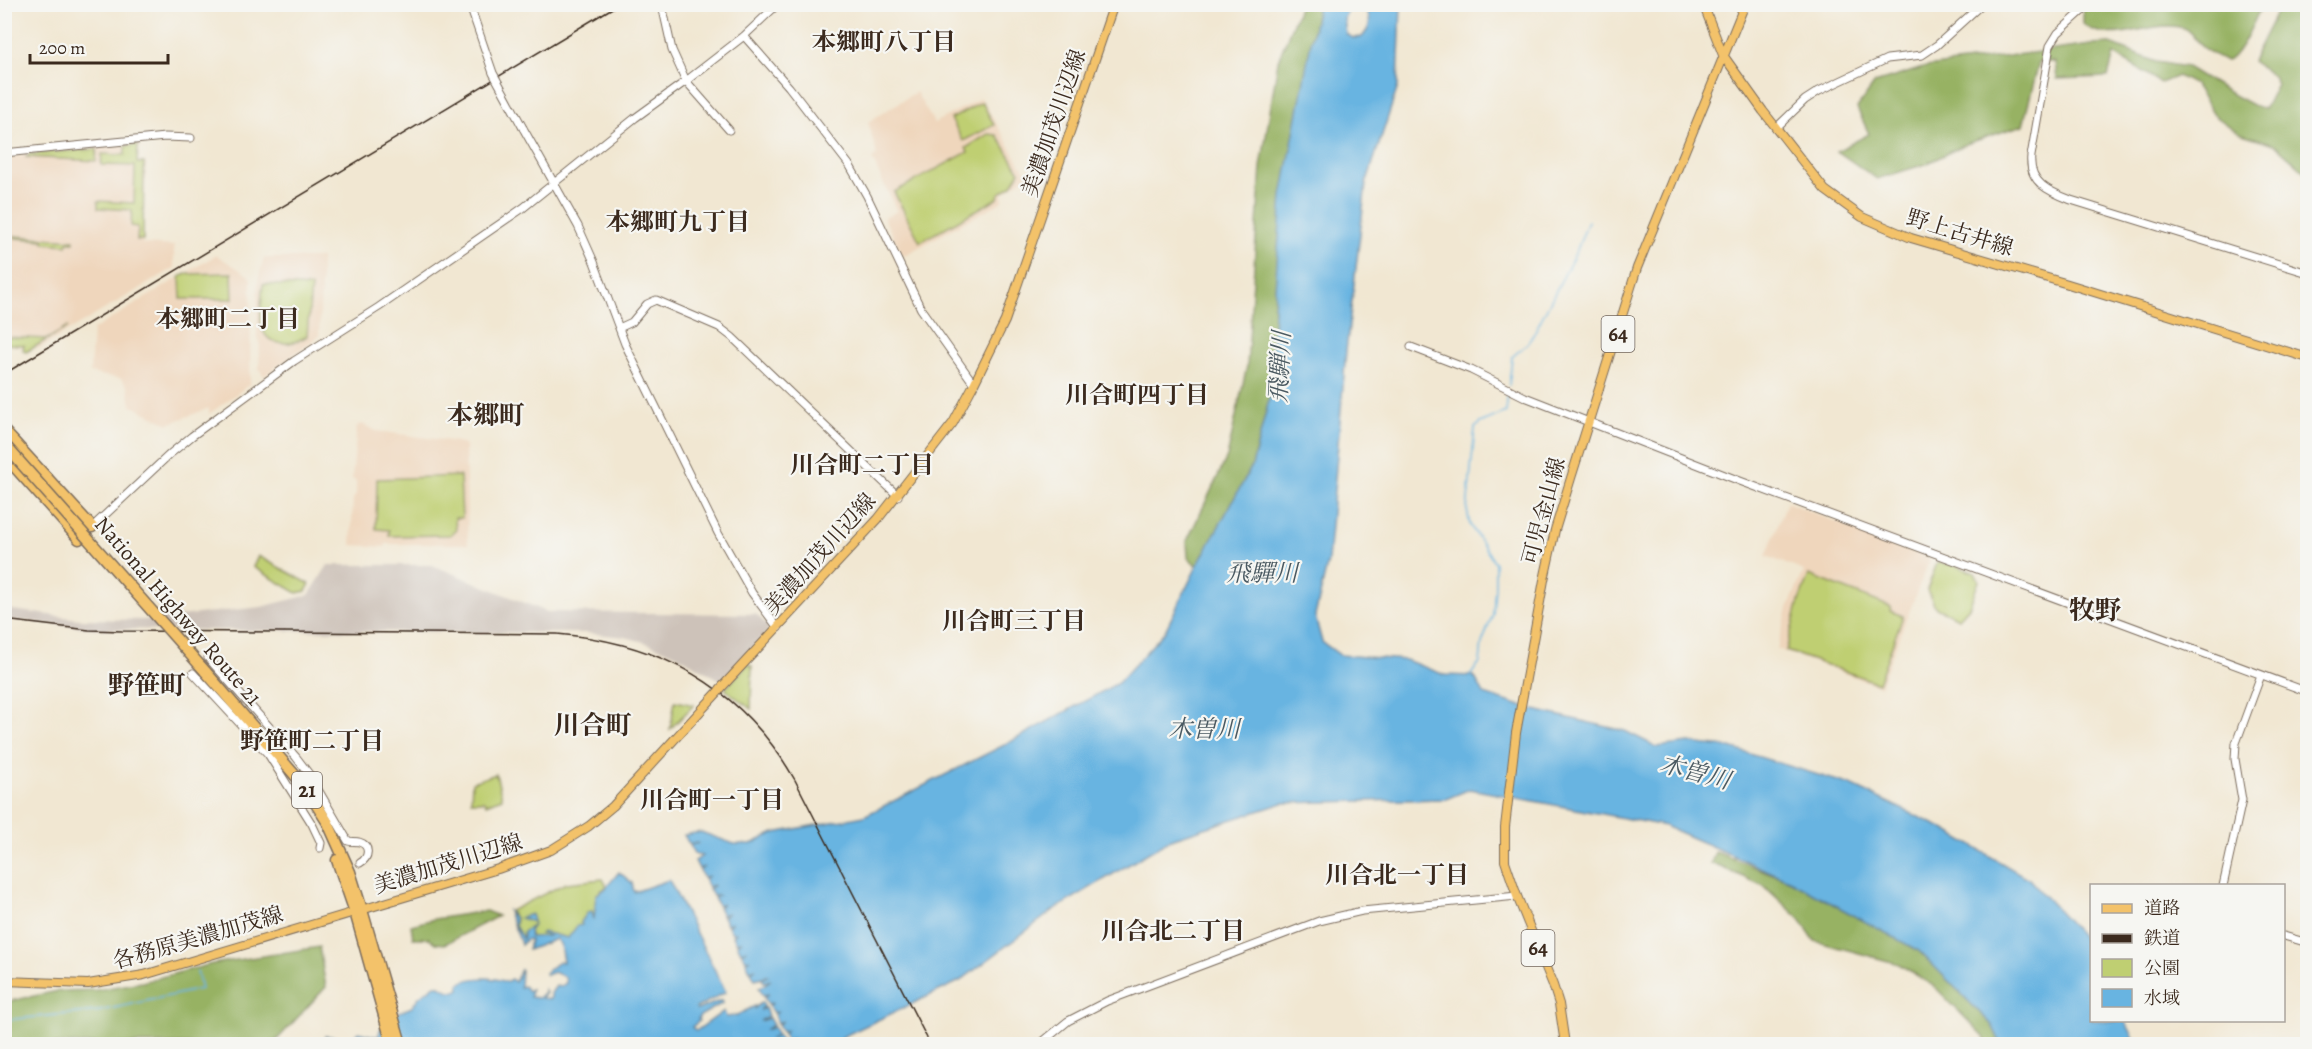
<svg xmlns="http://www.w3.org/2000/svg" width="2312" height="1049" viewBox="0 0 2312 1049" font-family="Alegreya,'Noto Serif JP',serif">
  <rect width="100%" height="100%" fill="#f6f6f2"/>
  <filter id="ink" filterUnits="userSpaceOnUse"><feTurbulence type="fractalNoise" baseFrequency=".0167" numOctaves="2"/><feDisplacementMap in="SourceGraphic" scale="12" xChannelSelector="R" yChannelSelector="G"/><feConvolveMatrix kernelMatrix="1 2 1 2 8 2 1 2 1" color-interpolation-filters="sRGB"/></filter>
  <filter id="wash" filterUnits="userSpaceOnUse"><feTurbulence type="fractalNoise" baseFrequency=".008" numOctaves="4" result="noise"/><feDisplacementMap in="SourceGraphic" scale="24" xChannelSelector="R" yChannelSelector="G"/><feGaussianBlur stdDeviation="1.35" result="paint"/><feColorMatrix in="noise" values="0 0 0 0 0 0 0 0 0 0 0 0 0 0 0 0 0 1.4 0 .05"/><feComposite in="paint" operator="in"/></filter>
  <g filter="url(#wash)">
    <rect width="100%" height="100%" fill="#f1e7d2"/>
    <path fill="#efd6bc" d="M916,92l18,31 47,-25 46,77 -24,18v8l-100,55 -19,-38 13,-7 -25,-52 5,-4 -9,-33z
      M140,143l-2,19 8,1 -3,81 31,2v22l-134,80 -35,-3v-189z
      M216,255l32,20 3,4 -1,105 -41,30v-6l-41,16 -37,-19 -3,-18 -6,-8 -32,-6 3,-43z
      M264,258h57v32l-2,46 -55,40 -5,-7 1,-27 -3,-5 1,-57z
      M362,424l14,7 82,11 7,4 3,98h-82l-1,3 -34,-2 2,-46 3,-4v-14l-4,-2 5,-53z
      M1787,502l108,44 33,10 2,3 -50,127 -103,-37 11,-41 16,-37 -38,-15z"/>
    <path fill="#cdc2b9" d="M328,565h104l115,47 209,2 10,10 3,6 -47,51 -47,-27 -31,-12 -19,-5 -38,-4 -489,-4 -93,-10v-10l74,10 64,1 118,-13 48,-12z"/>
    <path fill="#bfcf72" stroke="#7d7c48" stroke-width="1.5" d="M982,102l12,23 -31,16 -12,-22z
      M988,134l9,1 23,37 -8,13 -13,9 -1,4 -78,44 -26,-50 74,-40 -2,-4z
      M138,145l-1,18h7l-1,77h-6l1,-13 -7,-1 1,-16 -34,-2v-7l36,2 1,-37 -34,-1 1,-11 23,1v-9z
      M97,149l-1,12 -70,-4 3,-3z
      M15,236l59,4v2h-6l-1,3 -23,-2v-3l-29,-2z
      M232,273l1,26h-52l-1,-22 6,-3z
      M263,284l48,3 -4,49c-14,9 -38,13 -45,-8 -3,-9 0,-34 1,-44z
      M68,327l-42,25 -3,-2 1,-5 -19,-1v-7l43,2z
      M460,476l2,42h-7l1,12 -6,5 -61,1v-6l-13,-1 1,-50z
      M258,556l52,28 -4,7 -9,2 -44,-26z
      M1937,563l15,1 23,9 4,8 -10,26 -10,11 -23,-10 -9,-18z
      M1809,575l82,32 -1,4 13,5 -25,67 -92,-32 13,-50z
      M748,664l4,2 -1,43 -26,-20z
      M675,701l19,4 -24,24z
      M496,774l6,24 -16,6 -2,-3h-13l1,-19z
      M603,879l4,7 -11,9 -2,25 -6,-8 -7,10 1,3 -6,3 -8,10 -17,-4 -1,3h-19l-2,-6 4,-7 -9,8v7l-2,-1 -7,-12 1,-7 -6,-8 56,-28z"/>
    <path fill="#97b264" stroke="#696e41" stroke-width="1.5" d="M1300,5h18l-16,89 -27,195 -5,107 -18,70 -55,100 -9,-9 -1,-16 40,-84 20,-91 14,-199 17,-106z
      M2083,5h179c-7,13 -22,53 -36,56 -7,-4 -17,-8 -24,-14 -7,-6 -10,-16 -19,-19 -31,-10 -71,20 -100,-4z
      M2280,5h27v168l-33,-29 -35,-11 -25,-18 -19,-30 -17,-9 -17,7 -47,-29 -6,23 -51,2 -2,-17h-16l-16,63 -57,19 -40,20 -49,15 -40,-28 32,-17 -12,-26 18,-25 51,-16 165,-22 20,-1 45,18 31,5 39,24 32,17h7l12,-24 -4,-8 -21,-15z
      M1715,852l76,29 128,70 73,74 9,19h-14l-3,-7 -49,-50 -36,-23 -84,-23 -15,-22 -36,-33 -53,-23z
      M486,911l12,5 -53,28 -10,-1 -6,-5h-16l-2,-13 23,-6z
      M319,947l7,40 -53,57h-268v-42l53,-11 38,-1 46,-8 70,-18z"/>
    <path fill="#68b4e1" stroke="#526f80" stroke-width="1.5" fill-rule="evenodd" d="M1318,5h83l-3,81 -32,98 -20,167 -18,210 -13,55 7,26 18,13 66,5 39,15 29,1 10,18 46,15 95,22 32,16 32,-4 38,4 124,38 91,43 87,51 61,66 2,4v71l33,1 12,23h-136l-9,-19 -73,-74 -128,-70 -126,-55 -195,-37 -24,10 -163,4 -112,36 -116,70 -95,72 -118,56v7h-53l3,-5 -5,2 -4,-7 4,-4 -5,2 -4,-7 5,-4 -6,2 -3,-8 4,-3 -5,1 -4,-7 4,-3 -5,1 -4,-7 5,-3 -6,1 -4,-7 12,-8 -7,2 -2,-3 7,-4 -14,4 -4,-7 5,-4 -6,2 -4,-8 5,-3 -5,1 -4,-7 5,-3 -6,2 -4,-8 5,-3 -6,1 -3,-7 4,-3 -5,1 -4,-7 5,-4 -6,2 -4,-7 5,-4 -6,2 -4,-8 5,-3 -5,2 -4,-8 5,-3 -6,1 -4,-7 5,-4 -6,2 -4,-8 5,-3 -6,2 -3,-8 4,-3 -5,2 -4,-8 7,-5 -8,-2 -4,-9 9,-2 -10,1 -5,-9 17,-3 33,12h17l23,-11 90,-17 148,-75 106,-58 47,-52 32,-65 55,-100 18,-70 5,-107 7,-93zM1357,7l9,3c6,11 4,18 -4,27l-9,1 -7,-4 -2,-16 4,-8z
      M619,872l13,11 2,9 35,-12 57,112 -30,16 1,2 25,-10 1,3 -23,13 -2,3 1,2 -7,6 4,4 28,-20 2,6 9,-1 20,-10v2l7,-6 2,4 -4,4 5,-2 3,8 -8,5 9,-3 4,7 -8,5 9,-3 3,7 -7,5 8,-3 4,7 -458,1 1,-8 11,1 4,5 2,-5 6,5 1,-4 6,-2 3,-4 20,5 3,-9 9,-12 22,-9 7,-10 16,-12h4c6,5 13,9 21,4l-1,-5c13,-8 34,-7 47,-2l5,-3 4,3 6,-13 -1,18 4,-1 4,5 3,-2 -1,8 8,1 6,-6v-4l2,5 -5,5 10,1v-6l5,-7 4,1 6,-4 -1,-6 -11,-5 -8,3 -1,-2 14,-12 4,1 -3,-18 -4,-5 -28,11 2,-10 -3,-1 -6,6c-3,-12 -10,-23 -13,-34l7,7v8l8,13v-7l9,-6 1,-4 -13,-4 11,-4 3,10 -5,7 1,6 20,-1 -9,-2 2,-2 25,6 9,-12 5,-1 -1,-3 7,-10 4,-1 2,9 2,-25 9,-6z"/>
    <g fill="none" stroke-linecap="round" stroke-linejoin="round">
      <path stroke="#68b4e1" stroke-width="1.5" d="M1509,385l3,-28 15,-13 6,-9 44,-85 11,-29
        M1470,676l10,-14 2,-19 11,-29 2,-27v-24l-25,-38 -3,-15 8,-82 5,-5 26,-11 2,-19
        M4,1020l96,-9 101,-22 -4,-18"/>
    </g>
  </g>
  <g filter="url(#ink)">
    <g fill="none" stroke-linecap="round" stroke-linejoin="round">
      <defs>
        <path id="minor" d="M2090,4l-32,29 -8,13 -19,110c-3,27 19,36 40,44l237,73
          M662,5l10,45 14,31 43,49
          M744,36l45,51 61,79 17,30 54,113 53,75
          M4,89l4,42 -2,22
          M523,128l55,98 16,36 31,82 93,189 34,60 26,35
          M1776,128l29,-28 14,-9 68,-32 35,-4 15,-10 45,-41
          M4,153l161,-16 26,1
          M619,328l13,-6 15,-18 9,-4 63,27 13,10 166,159
          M1411,347l60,23 54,27 215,84 568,211
          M90,529l80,-75 22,-18 102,-75 85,-54 144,-99 112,-90 51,-37 58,-45 34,-32
          M208,658l88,99 13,17 39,67c4,1 8,0 11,1 12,3 10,16 1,21
          M193,673l75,81 44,70 9,19 -1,5
          M2223,886l19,-86 -7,-41 1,-16 25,-68
          M2284,936l24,7
          M1040,1044l28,-23 39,-20 212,-80 43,-10 155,-15"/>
        <path id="major" d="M1703,4l20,51 40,56 62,79 37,27 49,21 157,46 240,74
          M721,688l157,-169 75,-96 21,-39 31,-63 109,-317
          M4,981l84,3 56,-9 354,-106 53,-19 38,-24 24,-20 105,-114
          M1565,1044l-6,-40 -6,-19 -36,-89 -12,-35v-34l11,-94 28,-153 11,-50 16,-52 66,-210 108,-264"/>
        <path id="highway" d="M4,431l88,96
          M4,455l75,84
          M205,671l101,117 22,35 22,49 12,38 39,134
          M337,860l18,52 37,132"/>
      </defs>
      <use href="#minor" stroke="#7b6c5d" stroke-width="9"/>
      <use href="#major" stroke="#7b6c5d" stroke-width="10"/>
      <use href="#highway" stroke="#7b6c5d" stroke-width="13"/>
      <use href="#minor" stroke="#fff" stroke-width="7"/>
      <use href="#major" stroke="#f3c26a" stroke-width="8"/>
      <use href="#highway" stroke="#f3c26a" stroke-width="10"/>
      <path stroke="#3b2a1e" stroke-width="1.5" d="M4,374l615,-370
        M4,620l85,10 33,1 435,3c104,8 185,53 238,146l135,264"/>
      <defs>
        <path id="minor-bridge" d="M470,6l23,67 30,55"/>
        <path id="major-bridge" d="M718,692l3,-4"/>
        <path id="highway-bridge" d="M4,444l201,227"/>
      </defs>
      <use href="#minor-bridge" stroke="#7b6c5d" stroke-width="9" stroke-linecap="butt"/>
      <use href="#major-bridge" stroke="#7b6c5d" stroke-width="10" stroke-linecap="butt"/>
      <use href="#highway-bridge" stroke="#7b6c5d" stroke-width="13" stroke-linecap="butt"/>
      <use href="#minor-bridge" stroke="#fff" stroke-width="7"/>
      <use href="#major-bridge" stroke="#f3c26a" stroke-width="8"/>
      <use href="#highway-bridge" stroke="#f3c26a" stroke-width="10"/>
    </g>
  </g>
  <g text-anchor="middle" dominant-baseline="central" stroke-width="4.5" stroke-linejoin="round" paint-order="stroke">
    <g fill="#f6f6f2" stroke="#73675e" stroke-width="1.5">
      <rect x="1601.5" y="316" width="33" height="36" rx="4.5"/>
      <rect x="292" y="772" width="30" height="36" rx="4.5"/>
      <rect x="1521.5" y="930" width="33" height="36" rx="4.5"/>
    </g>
    <g font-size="21" font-weight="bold" fill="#3b2a1e">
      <text x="1618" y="334">64</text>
      <text x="307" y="790">21</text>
      <text x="1538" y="948">64</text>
    </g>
    <g font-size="22" fill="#3b2a1e" stroke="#f6f6f2">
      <text transform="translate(1054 123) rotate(-71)">美濃加茂川辺線</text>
      <text transform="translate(1960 233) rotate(17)">野上古井線</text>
      <text transform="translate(1544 511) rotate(-75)">可児金山線</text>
      <text transform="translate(820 554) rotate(-48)">美濃加茂川辺線</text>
      <text transform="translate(178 611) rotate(49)">National Highway Route 21</text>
      <text transform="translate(448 864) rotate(-17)">美濃加茂川辺線</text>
      <text transform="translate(198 938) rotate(-16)">各務原美濃加茂線</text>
    </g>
    <g font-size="24" font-weight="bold" fill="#3b2a1e" stroke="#f6f6f2">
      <text x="884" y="42">本郷町八丁目</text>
      <text x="678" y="222">本郷町九丁目</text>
      <text x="228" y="319">本郷町二丁目</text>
      <text x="1137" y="395">川合町四丁目</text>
      <text x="862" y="465">川合町二丁目</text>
      <text x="1014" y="621">川合町三丁目</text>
      <text x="312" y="741">野笹町二丁目</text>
      <text x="712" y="800">川合町一丁目</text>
      <text x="1397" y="875">川合北一丁目</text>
      <text x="1173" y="931">川合北二丁目</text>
    </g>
    <g font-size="24" font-style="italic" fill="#4b5a62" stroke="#f6f6f2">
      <text transform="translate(1280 367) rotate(-87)">飛騨川</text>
      <text x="1262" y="573">飛驒川</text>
      <text x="1204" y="729">木曽川</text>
      <text transform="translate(1695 772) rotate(15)">木曽川</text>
    </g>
    <g font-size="26" font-weight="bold" fill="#3b2a1e" stroke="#f6f6f2">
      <text x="486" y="415">本郷町</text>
      <text x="2095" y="610">牧野</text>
      <text x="147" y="685">野笹町</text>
      <text x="593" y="725">川合町</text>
    </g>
  </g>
  <rect width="2312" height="1049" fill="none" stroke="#f6f6f2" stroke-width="24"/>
  <rect x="2090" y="884" width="195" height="138" fill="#f6f6f2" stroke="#aba49d" stroke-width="1.5"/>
  <rect x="2102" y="904" width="30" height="9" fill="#f3c26a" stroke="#aba49d" stroke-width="1.5"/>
  <text x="2144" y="914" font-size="18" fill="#3b2a1e">道路</text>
  <rect x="2102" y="934" width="30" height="9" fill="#3b2a1e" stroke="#aba49d" stroke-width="1.5"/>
  <text x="2144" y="944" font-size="18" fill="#3b2a1e">鉄道</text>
  <rect x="2102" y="959" width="30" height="18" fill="#bfcf72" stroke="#aba49d" stroke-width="1.5"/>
  <text x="2144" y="974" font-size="18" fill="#3b2a1e">公園</text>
  <rect x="2102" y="989" width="30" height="18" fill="#68b4e1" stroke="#aba49d" stroke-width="1.5"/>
  <text x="2144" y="1004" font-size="18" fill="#3b2a1e">水域</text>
  <path d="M30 54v9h138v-9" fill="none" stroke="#3b2a1e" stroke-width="3"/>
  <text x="39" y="54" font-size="18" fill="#3b2a1e" stroke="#f6f6f2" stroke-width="4.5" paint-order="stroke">200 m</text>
</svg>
